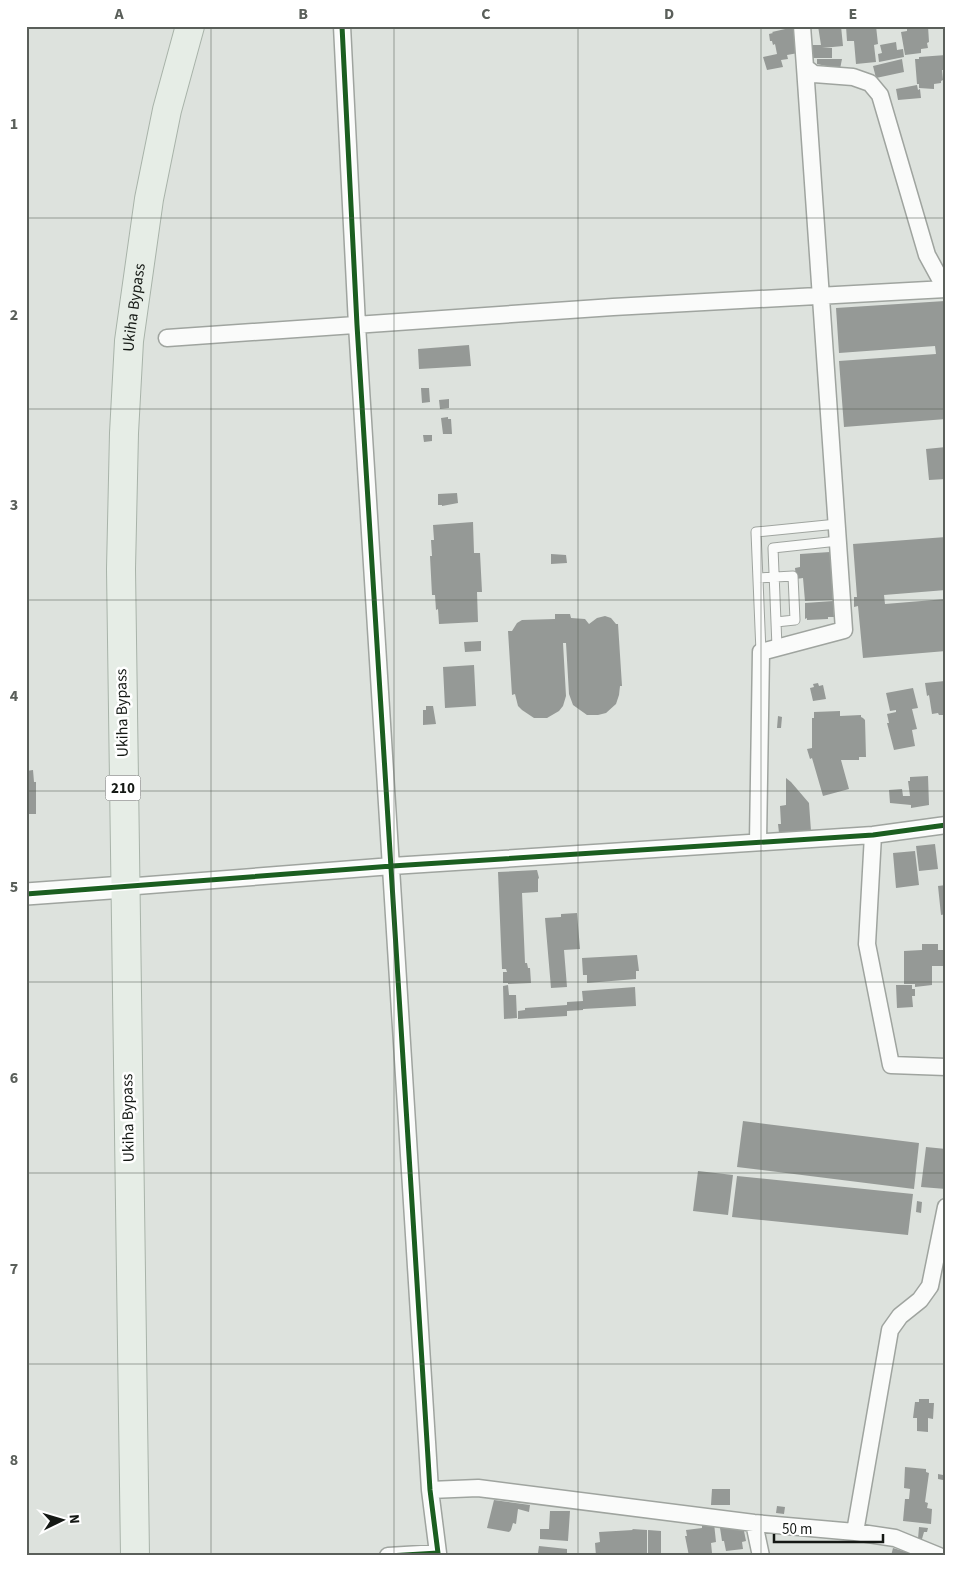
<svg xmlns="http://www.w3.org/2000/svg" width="972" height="1582" viewBox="0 0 972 1582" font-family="'Source Sans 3',sans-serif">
  <rect width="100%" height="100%" fill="#dde2dd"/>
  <path fill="#959996" d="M818,26h23l2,20 -21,2h10v10h-21l1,-13h9z
    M846,26h30l2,18 -4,1 2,17 -20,2 -2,-23h-7z
    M907,26h21l1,16 -2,1 1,5 -7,1v4l-16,2 -4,-23 6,-1z
    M794,27l4,26 -11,2 1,4 -7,1 2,7 -16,3 -4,-13 14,-3 -2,-10 -2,1 -1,-4h-2l-1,-7 4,-1 -1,-1z
    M896,42l1,8 6,-1 1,8 -25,5 -1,-8 4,-1 -2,-8z
    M946,55v15h-4l1,10 -2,1v2l-7,1v5l-15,-1v-4h-2l-2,-25h4v-2z
    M817,59h25l-2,10 -23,-5z
    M902,59l2,13 -28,6 -3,-12z
    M917,85l1,5 2,-1 1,9 -23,2 -2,-11z
    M945,301l1,118 -102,8 -5,-66 97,-7 -1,-8 -96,7 -3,-45z
    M469,345l2,21 -52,3 -1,-20z
    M421,388h8l1,14 -8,1z
    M449,399v9l-9,1 -1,-9z
    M448,417v2h3l1,15h-9l-2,-16z
    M423,435h9v6l-8,1z
    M946,447v32l-17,1 -3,-31z
    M457,493l1,10 -16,3v-1h-4v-11z
    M473,522l1,31h6l2,39h-5l1,30 -39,2 -1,-15 -2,1 -1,-15h-3l-2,-39h2l-1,-16h3l-1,-15z
    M946,537v53l-62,5 1,9 61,-5v52l-83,7 -5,-52 -4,1v-10h3l-4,-53z
    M830,552l3,48 -28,1 -2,-23 -7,1 -1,-11 5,-1v-13z
    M551,554l15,1 1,8 -16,1z
    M833,601l1,16h-6v2l-21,1v-2l-2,1v-16z
    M555,614h15l1,4 14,1 4,5 8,-6 8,-2 6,2 5,6h2l4,62h-2l-1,9 -3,9 -10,9 -8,2h-11l-14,-10 -4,-11 -3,-51h-3l3,53 -3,10 -4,5 -12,7h-13l-12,-8 -4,-4 -3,-12 -3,1 -4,-64h4l5,-8 5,-3 33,-1z
    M481,641v10l-16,1 -1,-10z
    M474,665l2,41 -31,2 -2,-41z
    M945,681l1,34h-7l-1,-2 -6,1 -3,-19 -2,1 -2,-13z
    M818,683l1,3 4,-1 3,14 -13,2 -3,-13 4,-1 -1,-3z
    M913,688l5,20 -6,1 5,20 -5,1 3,16 -21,4 -7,-27h2l-2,-9 9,-2v-2l-6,1 -4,-18z
    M426,706h7l3,18 -13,1v-15h3z
    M840,711v5l21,-1v2l2,1 2,2 1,37h-7v3h-18l8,29 -26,7 -11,-38 -2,1 -3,-10 5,-1v-30h2v-6z
    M778,716l4,1 -1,11h-4z
    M33,770l1,12h2v32h-10v-43z
    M928,776l1,29 -18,3v-3l-21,-2 -1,-13 13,-1 1,7h7l-2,-15h2v-4z
    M786,778l5,4 18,21 2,28 -32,2 -1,-9h3l-1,-18 6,-1z
    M935,844l3,25 -19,2 -3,-25z
    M915,851l4,34 -23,3 -3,-35z
    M537,870l2,8 -1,1v13l-16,1 3,70h2l1,5h2l1,15 -23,1v-1h-5v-11h4l-1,-3h-4l-4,-97z
    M946,885v29l-5,1 -3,-29z
    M577,913l3,36 -16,1 3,37 -16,1 -6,-70 16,-1v-3z
    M922,944h16v6h7v16h-13v19l-17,2v-3h-11v-33l18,-1z
    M637,955l2,16h-3v8l-49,4v-8h-4l-1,-17z
    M508,985l1,10h7l1,23 -13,1 -1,-33z
    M896,985h16v4h3v7h-3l1,11 -16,1z
    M635,987l1,19 -53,3v1l-16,1v5l-49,3v-8l7,-1v-2l42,-3v-3l16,-1 -1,-10z
    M743,1121l176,22 -5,46 -177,-22z
    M926,1147l20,2v40l-25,-2z
    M698,1171l35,4 -5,40 -35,-4z
    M737,1176l176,18 -5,41 -176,-18z
    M917,1201l5,1 -1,11 -5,-1z
    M919,1399h10v4h5l-1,16 -5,-1v14l-11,-1v-13h-4l2,-16h4z
    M905,1467l21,2v3l3,1 -4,29 3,1 -1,5 5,1 -1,15 -28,-3 2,-22h4l1,-10 -6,-1z
    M938,1474l5,1v5l-5,-1z
    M712,1489h18v16h-19z
    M494,1500l36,5 -1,7 -11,-3 -2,15 -3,-1 -2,7 -2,2 -22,-4z
    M777,1506l8,1 -1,7 -8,-1z
    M550,1511h20l-2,30 -28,-2v-10h9z
    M714,1523l2,19 -5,1 1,10h-6v3h-17l-4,-20h2l-1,-6 16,-2v-4z
    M740,1525l3,1 3,15 -4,1 1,7 -17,2 -2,-10h-2l-2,-13z
    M919,1527l9,1 -1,4h-3l-2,7h-4z
    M632,1529l15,1v26h-51l-1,-13 5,-1 -1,-10 34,-2z
    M648,1530l13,1v23h-9v2h-4z
    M539,1546l28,3v7h-32v-3h3z
    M893,1548l23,7v1h-25z"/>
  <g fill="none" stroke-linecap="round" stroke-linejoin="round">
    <defs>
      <path id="service" d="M758,578l35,-2 2,44 -19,2
        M777,647l-4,-99 65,-7
        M761,652l-5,-120 81,-8"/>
      <path id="minor" d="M342,26l15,299 73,1165 8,63 -50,3
        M802,26l3,41 9,7 39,3 17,6 10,12 47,160 12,22 7,7
        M167,338l446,-31 333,-18
        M873,835l-6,109 24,121 55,2
        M758,842l3,-190 83,-22 -39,-563
        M124,887l268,-21 481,-31 73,-10
        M430,1490l48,-2 276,35 101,9 40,6 44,18
        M754,1523l7,33
        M855,1532l35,-202 10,-14 20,-16 10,-14 16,-79"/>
      <path id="tertiary" d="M26,894l98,-7"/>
      <g id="trunk">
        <path id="s1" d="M135,1556l-14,-987 3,-136 5,-92 20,-142 18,-89 23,-84"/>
      </g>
    </defs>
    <use href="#service" stroke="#9fa49f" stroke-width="11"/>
    <use href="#minor" stroke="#9fa49f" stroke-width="19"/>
    <use href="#tertiary" stroke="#9fa49f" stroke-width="24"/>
    <use href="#trunk" stroke="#a8b3a9" stroke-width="30"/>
    <use href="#service" stroke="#fafbfa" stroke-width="9"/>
    <use href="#minor" stroke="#fafbfa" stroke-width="16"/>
    <use href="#tertiary" stroke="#fafbfa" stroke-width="21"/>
    <use href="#trunk" stroke="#e6ede6" stroke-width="28"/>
    <defs>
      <path id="cycleway" d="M342,26l15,299 73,1165 8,63 -50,3
        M26,894l366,-28 481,-31 73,-10"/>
    </defs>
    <use href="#cycleway" stroke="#fff" stroke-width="8"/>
    <use href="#cycleway" stroke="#1b5e20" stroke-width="5"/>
  </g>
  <path fill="none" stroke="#5a5f5a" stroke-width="1" stroke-opacity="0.55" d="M211,26v1530M394,26v1530M578,26v1530M761,26v1530M26,218h920M26,409h920M26,600h920M26,791h920M26,982h920M26,1173h920M26,1364h920"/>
  <g text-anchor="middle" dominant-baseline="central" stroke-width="5" stroke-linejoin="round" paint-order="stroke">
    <rect fill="#fff" stroke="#5a5d5a" stroke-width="1" x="105.5" y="775.5" width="35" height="25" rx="4"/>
    <g font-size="15" font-weight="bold" fill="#141814">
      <text x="123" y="788">210</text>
    </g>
    <g font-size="16" fill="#141814" stroke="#fff">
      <text stroke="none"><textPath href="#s1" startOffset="1249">Ukiha Bypass</textPath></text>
      <text transform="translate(122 713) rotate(-91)">Ukiha Bypass</text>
      <text transform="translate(128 1118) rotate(-91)">Ukiha Bypass</text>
    </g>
  </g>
  <rect width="972" height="1582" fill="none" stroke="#ffffff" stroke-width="55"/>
  <g transform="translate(62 1520) rotate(85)" stroke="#ffffff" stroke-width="4" paint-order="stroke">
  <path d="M0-4L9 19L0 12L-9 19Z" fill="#141814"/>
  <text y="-8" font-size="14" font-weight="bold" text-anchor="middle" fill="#141814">N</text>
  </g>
  <path d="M774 1534v8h109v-8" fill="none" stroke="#141814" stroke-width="2.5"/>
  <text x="782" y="1534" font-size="15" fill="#141814" stroke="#ffffff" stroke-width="4" paint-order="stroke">50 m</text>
  <rect x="28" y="28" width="916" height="1526" fill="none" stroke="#5a5f5a" stroke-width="2"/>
  <g font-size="16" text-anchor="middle" font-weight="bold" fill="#5a5f5a">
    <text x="119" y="19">A</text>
    <text x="303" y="19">B</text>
    <text x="486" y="19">C</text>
    <text x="669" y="19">D</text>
    <text x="853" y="19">E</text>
    <text x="14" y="129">1</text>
    <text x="14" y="320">2</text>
    <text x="14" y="510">3</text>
    <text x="14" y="701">4</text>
    <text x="14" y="892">5</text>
    <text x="14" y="1083">6</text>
    <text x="14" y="1274">7</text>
    <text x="14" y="1465">8</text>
  </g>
</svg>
